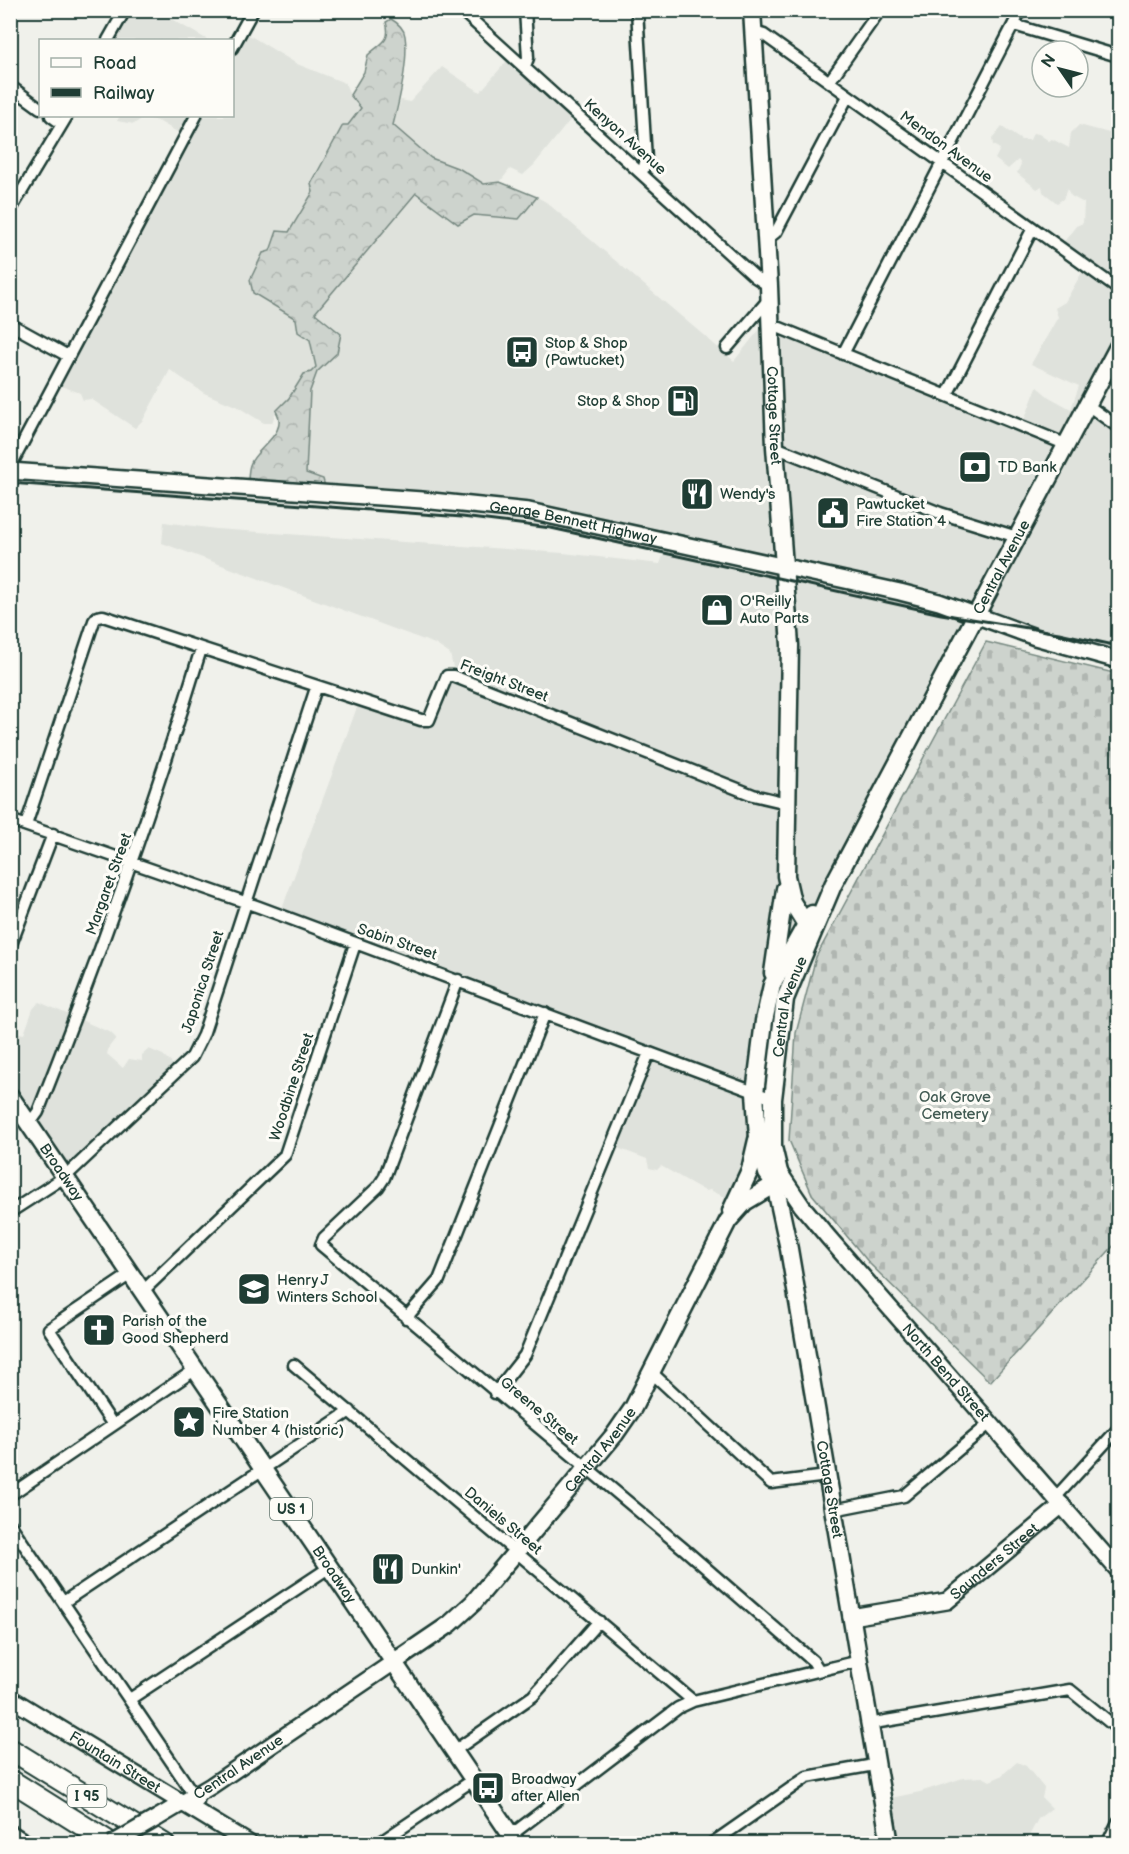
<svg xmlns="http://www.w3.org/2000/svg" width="1129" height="1854" viewBox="0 0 1129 1854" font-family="'Balsamiq Sans',sans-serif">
  <defs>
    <pattern id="forest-crowns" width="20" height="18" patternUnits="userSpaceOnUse" patternTransform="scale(1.5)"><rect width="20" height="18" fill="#cdd3cd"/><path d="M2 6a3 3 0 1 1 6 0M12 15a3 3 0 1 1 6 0" fill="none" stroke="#b0b6b1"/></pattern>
    <pattern id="cemetery-stones" width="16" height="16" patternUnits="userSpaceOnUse" patternTransform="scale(1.5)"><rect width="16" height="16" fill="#cdd3cd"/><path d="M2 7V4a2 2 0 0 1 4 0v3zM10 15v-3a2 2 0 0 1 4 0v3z" fill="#b0b6b1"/></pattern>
  </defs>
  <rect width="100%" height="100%" fill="#f0f1eb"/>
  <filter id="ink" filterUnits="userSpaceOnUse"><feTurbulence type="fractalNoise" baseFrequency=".0167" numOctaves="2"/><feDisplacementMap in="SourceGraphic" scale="12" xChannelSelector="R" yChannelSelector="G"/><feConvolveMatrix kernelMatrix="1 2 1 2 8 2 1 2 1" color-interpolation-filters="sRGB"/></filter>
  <g filter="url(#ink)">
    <path fill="#dfe2dc" d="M126,10l33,2 49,28h-97z
      M244,32l53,32 48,19 5,12 12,13 -14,17 -54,102 -5,5 -12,3 -4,5 -20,53 43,26 2,13 12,8 6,28 -5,4 -7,2 -15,24 -13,13 -4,12h-8l-26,-16 -34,-14 -34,-23 -27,50 -8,8 -44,-29 -8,1 -3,-7 -24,-9 130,-247 -26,-15 -16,-5 -10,7 -17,-3 3,-5h112l1,-65z
      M512,55l62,60 -40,50 -11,10 -13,-6 -10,13 -16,2 -24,-15 -29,-11 -38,-33 8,-25 9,2 32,-35 38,25z
      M1118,117v234l-27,54 27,20v234l-137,-39 -184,349 -16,103 -2,117 -42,14 -27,-13 -5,1 -44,-25 -4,4 -8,-2 -2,-9 -32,-12 37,-93 -372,-140 79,-212 69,19 29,-52 -4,-2 -3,-13 -15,-10 -273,-101 2,-21 52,7 347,24 97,11 8,-22 -57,-16 -284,-32 -21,-20 -1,-23 5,-60 7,-19 20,-19 4,-18 -26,-22 101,-120 42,31 16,-9 45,4 18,-22 9,5 188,159 38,-47 3,12 248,97 14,-36 12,10 22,12 8,-23 -48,-22 27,-47 -3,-9 10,-6 20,-35 -25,-20 16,-21 7,-3 1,-20 -13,-7 -4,-7 -4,10 -6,4 -14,-11 -1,-6 -5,3 -20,-16 4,-9 -3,-4 -10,9 -13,-10 5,-10 -7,-4 -1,-6 10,-12 19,13h9l3,-7 6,1 10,7 3,-2 17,9 2,-15 8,-8 30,8z
      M39,1002l72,31 5,5 -7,9 -2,7 16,14 6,-9 13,2v-6l7,-6 14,6 17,16 -110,106 -59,-83 -1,-74 9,13 5,1 9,-25z
      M1017,1762l9,4 18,22 -2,10 10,10 -14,11 -8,15v9h-137l-7,-44 34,-7 43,-14 20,-1 7,4 11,-5z"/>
    <path fill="url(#forest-crowns)" stroke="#768880" stroke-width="1.5" d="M391,19c7,4 13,9 14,17 4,25 -6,66 -12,89l38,33 29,11 24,15 16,-2 37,15 -18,22 -45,-4 -16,9 -42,-31 -101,120 26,21 -4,19 -20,19 -7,19 -4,82 17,6 4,15 -79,-9c0,-6 0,-14 2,-20 5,-17 40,-32 26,-54l13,-13 15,-24 7,-2 5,-5 -6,-27 -12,-8 -2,-13 -43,-26 -3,-13 13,-27 7,-2 7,-20 12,1 24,-40 -2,-8 32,-59h5l13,-17 -11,-13 14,-23 4,-17c12,-12 24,-13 18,-33z"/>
    <path fill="url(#cemetery-stones)" stroke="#768880" stroke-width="1.5" d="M986,642l132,32v567l-128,141 -120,-118 -58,-70 -23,-54 7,-107 20,-76z"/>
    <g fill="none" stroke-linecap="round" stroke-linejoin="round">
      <defs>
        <path id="street" d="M461,10l294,267 14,9
          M525,10l3,48 -3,8
          M637,10l9,150 -4,13
          M1014,25l104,31
          M754,32l10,3 354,254
          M108,40l17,-30
          M232,48l21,-38
          M829,82l51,-72
          M10,86l30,22
          M51,116l11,8
          M10,211l57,-95
          M766,240l10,-8 72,-136
          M10,324l58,32
          M771,327l9,1 285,116
          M727,348l43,-50
          M843,354l178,-344
          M947,395l86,-167
          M1086,404l32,23
          M775,447l165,66 77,24
          M10,467l186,-351
          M10,820l249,87 514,192
          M26,825l68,-204 3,-4 6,-1 318,104h8l18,-44h6l300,119 34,8
          M10,947l43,-113
          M458,980l-74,198 -6,9 -54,51 -3,7 363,304 129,112 6,9
          M30,1123l8,-11c61,-154 115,-305 163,-463
          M10,1212l56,-36 126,-119 11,-22 113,-347
          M143,1291l142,-136 70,-211
          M406,1318l33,-38 106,-267
          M294,1365l399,336
          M651,1372l120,111 56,-7
          M495,1393l30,-38 124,-302
          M113,1425l-64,-96 83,-56
          M10,1495l186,-126
          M1055,1498l63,-69
          M833,1510l71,-14 85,-72
          M10,1524l188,277
          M65,1601l285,-190
          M130,1699l200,-132
          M868,1724l202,-34 48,39
          M454,1751l79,-55 66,-75
          M511,1835l167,-127 15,-7 166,-40
          M378,1844l95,-64
          M711,1844l96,-67 67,-12
          M1107,1844l11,-22"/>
        <g id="secondary">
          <path id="s1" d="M10,471l412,29 107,11 371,81 39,10 96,35 83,23"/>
          <path id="s2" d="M779,1172l23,34 26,31 290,333"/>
          <path id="s3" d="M851,1617l96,-16 115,-96"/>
          <path id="s4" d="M10,1698l240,146"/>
          <path id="s5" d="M157,1818l54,-32 183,-124"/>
          <path d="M10,1833l17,11"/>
        </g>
        <g id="primary">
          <path id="s6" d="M752,10l17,276 6,161 15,198 -4,231 6,26 18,29"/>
          <path id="s7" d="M812,914l-40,71 -8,36 -9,72 3,45 9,35 8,11 14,65 101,595"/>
          <path d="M773,973l12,-84"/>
          <path id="s8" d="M10,1096l507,748"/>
          <path d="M731,1211l19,-41 7,-30"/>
          <path id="s9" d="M394,1662l56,-38 23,-21 142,-169 18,-26 95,-187 17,-19 30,-18 4,-12 -6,-25v-48l12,-100 48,-114 285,-538"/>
        </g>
        <path id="highway" d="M10,1749l154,95
          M10,1780l102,64"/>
      </defs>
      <use href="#street" stroke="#1f3d34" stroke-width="15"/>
      <use href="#secondary" stroke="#1f3d34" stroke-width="20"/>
      <use href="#primary" stroke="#1f3d34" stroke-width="21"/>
      <use href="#highway" stroke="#1f3d34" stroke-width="24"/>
      <use href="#street" stroke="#fdfcf7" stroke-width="10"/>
      <use href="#secondary" stroke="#fdfcf7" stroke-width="15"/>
      <use href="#primary" stroke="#fdfcf7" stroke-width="16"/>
      <use href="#highway" stroke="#fdfcf7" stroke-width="20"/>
      <path stroke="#1f3d34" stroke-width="3" d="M10,483l452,34 89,11 390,86 118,19 59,13"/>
      <defs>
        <path id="secondary-bridge" d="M112,1844l45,-26"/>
      </defs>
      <use href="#secondary-bridge" stroke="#1f3d34" stroke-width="20" stroke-linecap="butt"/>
      <use href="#secondary-bridge" stroke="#fdfcf7" stroke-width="15"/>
    </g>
  </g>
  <defs>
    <symbol id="bus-square" viewBox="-11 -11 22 22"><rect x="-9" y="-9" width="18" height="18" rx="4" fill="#1f3d34" stroke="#fdfcf7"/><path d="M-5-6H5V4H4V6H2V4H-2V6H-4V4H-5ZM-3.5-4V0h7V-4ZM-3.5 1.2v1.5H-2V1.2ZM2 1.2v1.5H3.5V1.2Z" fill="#fff"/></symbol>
    <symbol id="fuel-square" viewBox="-11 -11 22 22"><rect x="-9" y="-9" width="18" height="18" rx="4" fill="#1f3d34" stroke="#fdfcf7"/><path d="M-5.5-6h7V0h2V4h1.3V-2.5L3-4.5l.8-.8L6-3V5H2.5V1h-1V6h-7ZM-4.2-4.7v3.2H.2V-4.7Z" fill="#fff"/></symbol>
    <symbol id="bank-square" viewBox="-11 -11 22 22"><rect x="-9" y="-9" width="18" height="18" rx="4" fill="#1f3d34" stroke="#fdfcf7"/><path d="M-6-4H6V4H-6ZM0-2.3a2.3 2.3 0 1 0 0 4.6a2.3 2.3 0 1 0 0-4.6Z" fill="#fff"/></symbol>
    <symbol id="restaurant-square" viewBox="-11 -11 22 22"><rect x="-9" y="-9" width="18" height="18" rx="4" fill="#1f3d34" stroke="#fdfcf7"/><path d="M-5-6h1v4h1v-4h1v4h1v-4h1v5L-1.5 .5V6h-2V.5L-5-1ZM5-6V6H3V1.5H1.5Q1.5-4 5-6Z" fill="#fff"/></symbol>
    <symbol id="civic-square" viewBox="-11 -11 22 22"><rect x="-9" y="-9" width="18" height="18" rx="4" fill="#1f3d34" stroke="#fdfcf7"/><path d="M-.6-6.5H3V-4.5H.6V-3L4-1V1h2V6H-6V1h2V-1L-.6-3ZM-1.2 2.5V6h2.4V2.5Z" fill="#fff"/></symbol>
    <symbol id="shop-square" viewBox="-11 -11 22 22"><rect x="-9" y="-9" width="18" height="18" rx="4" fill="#1f3d34" stroke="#fdfcf7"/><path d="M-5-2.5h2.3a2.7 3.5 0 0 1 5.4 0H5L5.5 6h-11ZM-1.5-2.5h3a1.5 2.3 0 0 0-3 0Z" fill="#fff"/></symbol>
    <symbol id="school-square" viewBox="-11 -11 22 22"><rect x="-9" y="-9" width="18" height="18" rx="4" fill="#1f3d34" stroke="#fdfcf7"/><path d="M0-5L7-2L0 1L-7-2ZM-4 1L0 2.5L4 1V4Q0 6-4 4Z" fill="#fff"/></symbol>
    <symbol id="church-square" viewBox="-11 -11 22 22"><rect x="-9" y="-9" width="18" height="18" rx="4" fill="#1f3d34" stroke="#fdfcf7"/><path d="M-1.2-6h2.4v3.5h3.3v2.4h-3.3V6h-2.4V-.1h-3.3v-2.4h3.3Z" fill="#fff"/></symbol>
    <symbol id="sight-square" viewBox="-11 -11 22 22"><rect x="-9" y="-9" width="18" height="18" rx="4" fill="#1f3d34" stroke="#fdfcf7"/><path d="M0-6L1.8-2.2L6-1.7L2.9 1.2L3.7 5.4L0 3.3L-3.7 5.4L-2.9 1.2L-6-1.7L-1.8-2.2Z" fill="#fff"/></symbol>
  </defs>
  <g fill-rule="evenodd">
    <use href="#bus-square" x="503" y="333" width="38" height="38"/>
    <use href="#fuel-square" x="664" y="382" width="38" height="38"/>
    <use href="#bank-square" x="956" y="448" width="38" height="38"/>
    <use href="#restaurant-square" x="678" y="475" width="38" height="38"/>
    <use href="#civic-square" x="814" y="494" width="38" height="38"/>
    <use href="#shop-square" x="698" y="591" width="38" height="38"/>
    <use href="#school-square" x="235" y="1270" width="38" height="38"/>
    <use href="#church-square" x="80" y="1311" width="38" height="38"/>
    <use href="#sight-square" x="170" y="1403" width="38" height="38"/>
    <use href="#restaurant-square" x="369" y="1550" width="38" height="38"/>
    <use href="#bus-square" x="469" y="1769" width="38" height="38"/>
  </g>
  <g text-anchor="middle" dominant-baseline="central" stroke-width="6" stroke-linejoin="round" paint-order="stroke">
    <g fill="#fdfcf7" stroke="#62766e" stroke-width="1.5">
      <rect x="270" y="1498" width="42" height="22" rx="4.5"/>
      <rect x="67.5" y="1785" width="39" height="22" rx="4.5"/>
    </g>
    <g font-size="14" font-weight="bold" fill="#1f3d34">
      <text x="291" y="1509">US 1</text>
      <text x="87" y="1796">I 95</text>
    </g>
    <g font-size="15" fill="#1f3d34" stroke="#fdfcf7">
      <text transform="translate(625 137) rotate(42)">Kenyon Avenue</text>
      <text transform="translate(946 147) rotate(36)">Mendon Avenue</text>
      <text stroke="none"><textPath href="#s6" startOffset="406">Cottage Street</textPath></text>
      <text stroke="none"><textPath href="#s1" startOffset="566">George Bennett Highway</textPath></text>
      <text stroke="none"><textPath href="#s9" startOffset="1292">Central Avenue</textPath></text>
      <text transform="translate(504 681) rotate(21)">Freight Street</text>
      <text transform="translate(109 884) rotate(-70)">Margaret Street</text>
      <text transform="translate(397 942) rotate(19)">Sabin Street</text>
      <text transform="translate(203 982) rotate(-72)">Japonica Street</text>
      <text stroke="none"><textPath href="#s9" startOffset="802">Central Avenue</textPath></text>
      <text transform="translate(292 1087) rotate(-72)">Woodbine Street</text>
      <text stroke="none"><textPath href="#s8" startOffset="92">Broadway</textPath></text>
      <text stroke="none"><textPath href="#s2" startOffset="261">North Bend Street</textPath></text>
      <text transform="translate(539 1411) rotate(40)">Greene Street</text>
      <text stroke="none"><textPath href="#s9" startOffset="298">Central Avenue</textPath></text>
      <text stroke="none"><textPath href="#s7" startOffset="596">Cottage Street</textPath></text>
      <text transform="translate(503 1521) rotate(40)">Daniels Street</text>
      <text stroke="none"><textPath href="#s3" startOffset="159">Saunders Street</textPath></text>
      <text stroke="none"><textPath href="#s8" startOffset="578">Broadway</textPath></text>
      <text stroke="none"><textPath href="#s4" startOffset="123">Fountain Street</textPath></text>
      <text stroke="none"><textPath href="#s5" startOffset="96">Central Avenue</textPath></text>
    </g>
    <g font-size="15" fill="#1f3d34" stroke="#fdfcf7" text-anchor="start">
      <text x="545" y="343">Stop &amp; Shop<tspan x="545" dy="17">(Pawtucket)</tspan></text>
      <text x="660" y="401" text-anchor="end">Stop &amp; Shop</text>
      <text x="998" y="467">TD Bank</text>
      <text x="720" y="494">Wendy's</text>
      <text x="856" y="504">Pawtucket<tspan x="856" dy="17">Fire Station 4</tspan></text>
      <text x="740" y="601">O'Reilly<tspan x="740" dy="17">Auto Parts</tspan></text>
      <text x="277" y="1280">Henry J<tspan x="277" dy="17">Winters School</tspan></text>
      <text x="122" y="1321">Parish of the<tspan x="122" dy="17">Good Shepherd</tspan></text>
      <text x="212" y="1413">Fire Station<tspan x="212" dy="17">Number 4 (historic)</tspan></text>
      <text x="411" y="1569">Dunkin'</text>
      <text x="511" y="1779">Broadway<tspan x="511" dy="17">after Allen</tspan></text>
    </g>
    <g font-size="15" fill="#425b53" stroke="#fdfcf7">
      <text x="955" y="1097">Oak Grove<tspan x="955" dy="17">Cemetery</tspan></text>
    </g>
  </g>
  <rect width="1129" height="1854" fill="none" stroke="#fdfcf7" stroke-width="36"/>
  <rect x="18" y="18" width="1093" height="1818" fill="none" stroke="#1f3d34" stroke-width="2" filter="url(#ink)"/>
  <rect x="39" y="39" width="195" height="78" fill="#fdfcf7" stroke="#a4b0a9" stroke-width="1.5"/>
  <rect x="51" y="58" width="30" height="9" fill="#fdfcf7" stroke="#a4b0a9" stroke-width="1.5"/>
  <text x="93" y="69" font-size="18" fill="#1f3d34">Road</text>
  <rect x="51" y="88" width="30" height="9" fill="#1f3d34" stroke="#a4b0a9" stroke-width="1.5"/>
  <text x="93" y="99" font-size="18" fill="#1f3d34">Railway</text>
  <g transform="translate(1060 69) rotate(305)"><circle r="28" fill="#fdfcf7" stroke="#a4b0a9" stroke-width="1.5"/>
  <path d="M0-4.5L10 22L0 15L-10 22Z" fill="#1f3d34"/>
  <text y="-9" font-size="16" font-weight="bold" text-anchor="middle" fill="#1f3d34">N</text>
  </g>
</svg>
